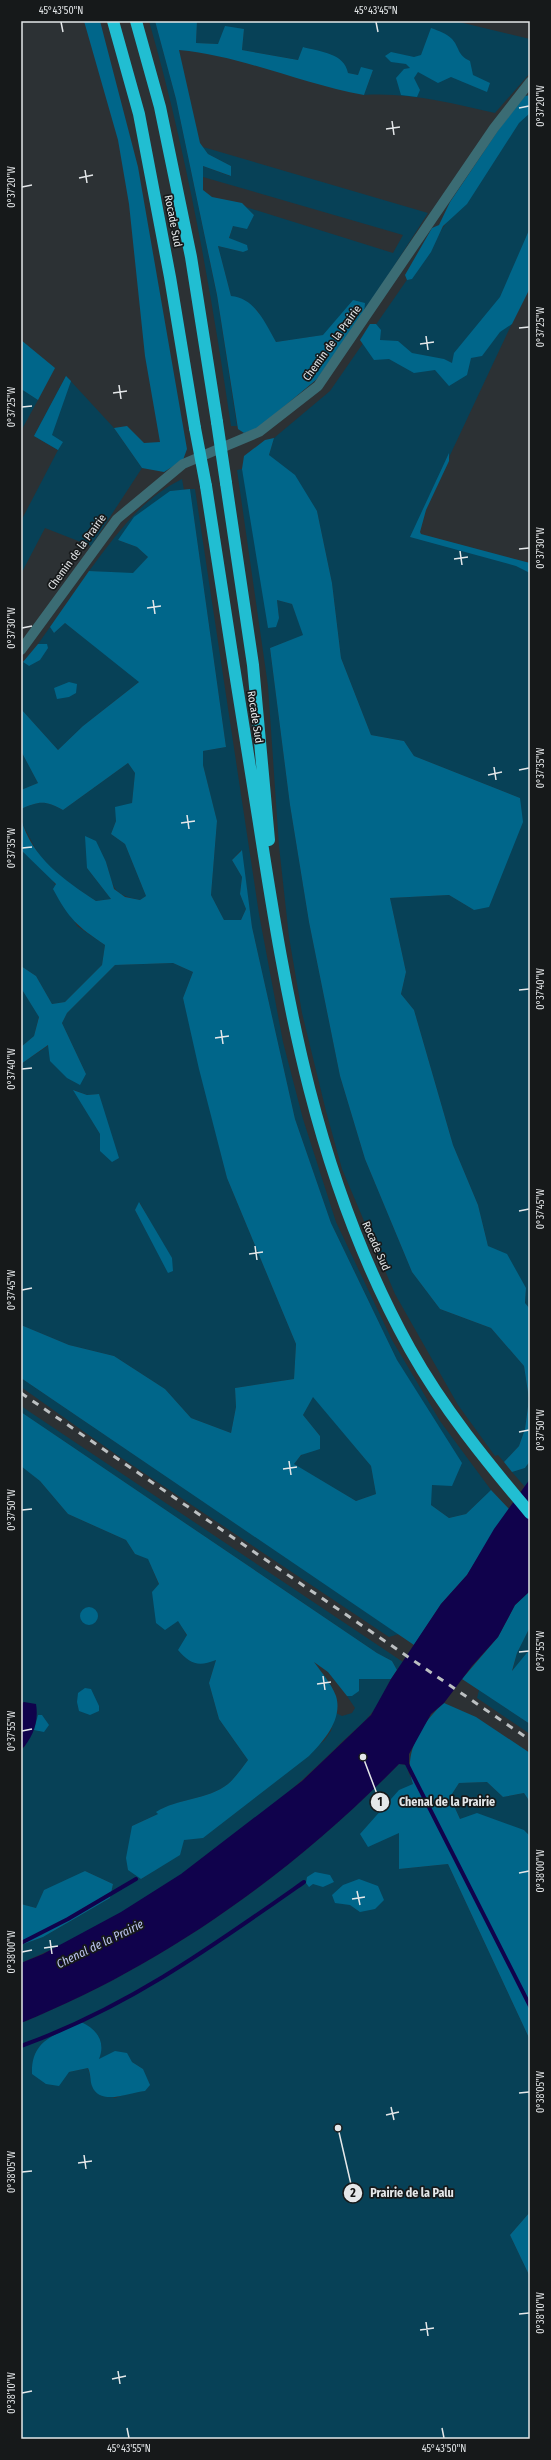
<svg xmlns="http://www.w3.org/2000/svg" width="551" height="2460" viewBox="0 0 551 2460" font-family="'Fira Sans Condensed',sans-serif">
  <rect width="100%" height="100%" fill="#2c3134"/>
  <path fill="#074157" fill-rule="evenodd" d="M149,21h6l21,78 41,197 20,130h-6c-20,-136 -44,-273 -82,-405z
    M197,21h258l75,18v34l-35,40c-43,-10 -87,-21 -131,-18l9,-25 -15,5 -10,-2 -44,-26 -6,13 -56,-10 2,-21 -26,15 -22,-1z
    M530,102v183l-117,249 117,33v742l-5,-5 1,-16 -38,-42 -10,-41 -25,-60 -39,-135 -13,-16 5,-22 -16,-74 59,-3 25,15 46,-112 -106,-42 -10,-15 -33,-6 -30,-77 -9,-75 -15,-72 -48,-56 5,-17 56,-47z
    M203,147l225,66 -64,100 -11,-13 -29,35 -48,7 -19,-32 -26,-14 -13,-50 25,6 4,-7 -18,-6 4,-13 21,-11 -8,-8 147,46 10,-18 -200,-58v-11l27,10 1,-10 -23,-12z
    M66,376l48,52 28,40 -51,78 -46,-18 -24,46v-53l37,-71 -24,-14z
    M21,389l17,11 -17,31z
    M242,469l37,149 -2,-18 15,4 12,31 -34,13 20,157 19,117 31,154 25,83 47,113 28,37 51,19 33,38 5,33 -4,30 -6,17 -15,16 -6,-7 -3,1 -37,-51 -63,-111 -53,-125 -16,-58 -24,-98 -13,-76 -10,-91 -11,-160 -31,-216z
    M182,479l2,11 -14,1 -52,49 19,7 11,10 -15,17 -44,-3c27,-36 52,-72 93,-92z
    M190,489h5l64,425 24,128 20,77 33,103 56,118 48,81 51,69 -25,24 -17,4 -18,-13v-20l-34,-125 -66,-137 -36,-104 -43,-192 -11,-77 -9,10 10,17 -2,17 6,15 -5,11h-17l-13,-25 6,-74 -14,-56v-14l23,-4z
    M65,623l75,58 -57,45 -25,24 -37,-41v-44l2,-3 6,4 18,-22h-9l12,-17 4,6z
    M21,751l17,32 -17,7z
    M128,763l7,10 -3,30 -16,18 -5,13 14,10 21,52 -6,4c-29,-6 -26,-12 -34,-38l-19,6 24,31 -15,2 -32,-21 -24,-23 -17,-32 -2,-16c18,-8 24,-9 42,1z
    M21,850l30,27 26,49 28,19 -3,20 -37,37 -13,2 -16,-28 -15,-10z
    M173,963l20,9 -10,26 44,180 69,166 -2,35 -59,9 1,19 -5,26 -40,-15 -26,-29 -51,-33 -45,-11 -48,-20v-261l28,-19 37,29 -24,-51 5,-10 48,-48zM74,1090l13,5 12,-1 6,24 -5,33v-17zM140,1203l21,38 8,32 -34,-63z
    M21,988l18,28 -5,20 -13,11z
    M21,1378l378,256 -10,3 -275,-184 -93,-66z
    M313,1396l58,70 5,28 -20,7 -63,-37 27,-28 -17,-21z
    M21,1406l382,256 -6,8 -5,-9 -15,-8 -356,-241z
    M530,1461v18l-5,8 -13,-15 13,-4z
    M22,1465l18,16 28,33 58,26 9,14 13,4 11,27 28,51 29,24 -7,23 10,36 29,41c-6,8 -13,18 -20,24 -20,16 -50,14 -71,28l1,2 -26,12 9,53 11,-7 32,-32 140,-99 7,-10 5,-18 6,3 10,-3 3,-5 -8,-12h5l7,-17h32c-6,11 -12,26 -21,36 -10,12 -24,22 -35,34 -89,87 -198,166 -314,214v-18l22,-8 67,-39 3,-14 -28,-13 -49,37 -15,-4v-154l5,-5 -2,-43 -3,2z
    M530,1627v22l-18,24 5,-20z
    M479,1690l51,34v10l-53,-36z
    M399,1764l10,1 -1,6 5,13 -14,48v37l49,-5 82,176v172l-20,23 20,42v162h-509v-416c143,-58 270,-149 378,-259zM81,2022l18,38 33,2 11,7 2,22 -14,1 -16,6 -22,-11 -5,-19 -19,4 -2,-42z
    M487,1782l16,15 21,-4 6,9v34l-6,-6 -64,-11 -10,-22 9,-14z"/>
  <path fill="#00668a" fill-rule="evenodd" d="M84,21h16l38,146 49,282 -4,11 -19,12 -22,-4 -28,-40 13,-2 17,17 16,-1 -15,-86 -16,-152 -11,-64z
    M155,21h42l-1,22 22,1 7,-18 19,3 -2,21 56,10 5,-13c18,5 41,6 45,26l10,2 3,-8 12,3 -9,25c-63,-11 -121,-39 -185,-45l21,93 8,11 23,12v10l-28,-10v24l9,7 30,6 12,12 -7,14 -14,-3 -4,12 18,7 1,5 -5,2 -25,-6 13,50c24,2 34,27 45,46l47,-7 30,-35 12,3 -1,10 -47,66 -60,50 -13,4 -6,-4 -21,-134 -41,-196z
    M431,28c8,3 15,5 21,11 8,9 5,16 18,22l3,14 17,8 -3,9 -36,-15 -13,6 -20,-11 -4,6 6,12 -3,7 -16,-2 -5,-17 8,-9 6,-1 -4,-4 -15,-2 -6,-6 6,-4 23,5 7,-2z
    M530,95v18l-11,10 -52,81 -24,22 -12,26 -19,27 -5,1 -2,-5 27,-47 7,-3 11,-23 49,-73 26,-33z
    M530,228v60l-18,36 -12,8 -18,24 -11,2 -4,17 -18,11 -14,-16 -21,3 -25,-14 -15,1 -14,-20 10,-16h6l5,6 -1,10 18,1 14,12 32,6 8,4 2,-10 46,-56z
    M21,340l34,28 -17,32 -17,-11z
    M66,376l5,5 -19,54 11,7 -5,8 -24,-14z
    M274,438l-5,17 26,20 22,36 15,72 9,75 30,77 33,6 10,15 106,42 3,24 -34,85 -15,3 -25,-15 -59,3 16,74 -5,22 13,16 39,135 25,60 10,41 19,8 19,34 -1,15 5,6v152l-5,7 -13,4 -8,-10 15,-16 6,-17 4,-30 -5,-33 -33,-38 -51,-19 -28,-37 -47,-113 -25,-83 -31,-154 -19,-117 -20,-157 33,-13 -11,-31 -15,-4 2,18 -3,9 -8,1 -26,-159 2,-13 21,-16z
    M449,453v8l-23,49 -6,22 1,2 109,29v10l-14,-7 -106,-29z
    M190,489l36,258 -23,4v14l14,56 -6,74 13,25h17l5,-11 -6,-15 2,-17 -10,-17 10,-10 10,77 43,192 36,104 66,137 65,103 -10,23 -20,-1 -1,20 18,13 17,-4 25,-24 18,19 -42,66 -26,29 -27,41 -393,-267v-53l48,20 45,11 51,33 26,29 40,15 5,-26 -1,-19 59,-9 2,-35 -69,-166 -28,-109 -16,-71 10,-26 -20,-9 -58,2 -48,48 -5,10 24,51 -6,11 -13,-7 -17,-17 -2,-16 -27,19v-17l13,-11 5,-19 -18,-29v-22l15,10 16,28 13,-2 37,-37 3,-20c-28,-19 -36,-26 -52,-56l3,-5 -35,-34v-31c11,39 43,61 75,82l15,-2 -24,-31 -2,-32 11,5 10,21 8,27 11,8 15,3 6,-4 -21,-52 -14,-10 5,-13 -1,-14 17,-4 3,-30 -7,-10 -65,47c-18,-10 -24,-9 -42,-1v-19l17,-7 -17,-32v-42l37,41 25,-24 56,-44 -74,-59 -11,10 -4,-6 39,-56 44,2 15,-16 -11,-10 -19,-7 16,-23 36,-26zM313,1397l58,69 5,28 -20,7 -62,-37 7,-9 19,-6v-13l-17,-21z
    M38,644h9l1,4 -8,12 -11,6 -6,-4z
    M69,682l8,2 -1,9 -7,4 -12,2 -3,-11z
    M73,1090l14,5 12,-1 20,64 -7,4 -12,-11v-17z
    M139,1202l33,56 1,13 -5,2 -33,-63z
    M21,1412l356,241 15,8 5,9 -6,9h-32v12l-7,5h-5l-19,-24 -14,-10c8,11 17,21 22,34 7,23 -12,45 -27,60l-106,82 -19,2 -4,15 -39,24 -13,-9 -2,-12 6,-32 26,-12 -2,-2c22,-14 52,-12 72,-28 7,-6 14,-16 20,-24l-29,-41 -10,-36 7,-23c-18,7 -26,4 -38,-10l9,-15 -9,-14 -13,9 -9,-7 -4,-31 7,-8 -11,-25 -13,-5 -9,-14 -58,-26 -28,-33 -19,-15z
    M530,1591v36l-13,26 -5,18 18,-22v75l-68,-45 36,-42 17,-32z
    M80 1616a9 9 0 1 1 18 0a9 9 0 1 1-18 0Z
    M85,1688l6,1 8,17v5l-9,4 -11,-4 -2,-9 1,-9z
    M444,1703l32,14 54,36v49l-6,-9 -21,4 -16,-15 -28,1 -9,14 10,22 17,-6 47,17 6,6v204l-82,-176 -49,5v-36l-31,14 -8,-13 39,-44 14,-6c-11,-30 9,-62 31,-81z
    M38,1715h4l7,10 -5,7 -10,-2z
    M85,1871l28,13 -3,14 -67,39 -22,8v-41l15,4 8,-18z
    M315,1872l15,3 4,7 -11,5 -10,-3 -4,3 -3,-4 1,-6z
    M359,1879l19,7 6,14 -9,9 -15,3 -10,-7 -15,-2 -3,-8 11,-10z
    M81,2022c16,7 25,20 18,37l16,-8 12,2 5,9 11,7 7,16 -5,6c-15,1 -45,16 -53,-5 -2,-5 -1,-12 -4,-18l-19,4 -10,14 -13,-2 -14,-10c-1,-35 23,-38 49,-52z
    M530,2212v65l-20,-42z"/>
  <path fill="#10024c" d="M530,1479v112l-15,14 -17,32 -26,29 -28,37 -13,11 -22,40v11l-10,-1c-108,110 -235,201 -378,259v-60l22,-9 78,-42 60,-38 121,-93 69,-66 20,-36 50,-75 26,-29 27,-46z
    M24,1702l12,2c3,17 -3,34 -15,46v-46z"/>
  <g fill="none" stroke-linecap="round" stroke-linejoin="round">
    <path stroke="#10024c" stroke-width="4" d="M406,1762l124,244
      M21,1943l47,-24 68,-40
      M21,2046c106,-38 192,-100 283,-164"/>
    <path stroke="#3b6c74" stroke-width="10" d="M21,650l96,-131 66,-55 76,-32 59,-46 176,-258 36,-46"/>
    <path stroke="#21bed2" stroke-width="12" d="M113,21l26,93 31,163 25,151
      M136,21l24,86 31,150 26,165
      M226,483l27,182 16,175
      M206,486c17,110 34,221 52,331 29,188 58,363 152,532 33,59 76,112 120,164"/>
    <path stroke="#bcc0c2" stroke-width="3" stroke-dasharray="7 7" stroke-linecap="butt" d="M21,1393l509,347"/>
    <path stroke="#21bed2" stroke-width="12" d="M217,422l9,61
      M195,428l11,58"/>
  </g>
  <path fill="none" stroke="#e4e7e9" stroke-width="1.5" d="M61,22l2,10M376,22l2,10M519,108l10,-2M392,121l2,14M386,129l14,-2M85,170l2,13M79,178l14,-3M22,187l10,-2M519,328l10,-1M426,336l2,14M420,344l14,-2M119,385l2,14M113,393l14,-2M22,407l10,-1M519,549l10,-1M460,551l2,14M454,559l14,-2M153,600l2,14M147,608l14,-2M22,628l10,-2M494,767l2,13M519,770l10,-2M488,775l14,-3M187,815l2,14M181,823l14,-2M22,848l10,-1M519,990l10,-1M221,1030l2,14M215,1038l14,-2M22,1069l10,-1M519,1211l10,-2M255,1246l2,14M249,1254l14,-2M22,1290l10,-2M519,1432l10,-2M289,1461l2,14M283,1469l14,-2M22,1510l10,-1M519,1652l10,-1M323,1676l2,14M317,1684l14,-2M22,1731l10,-2M519,1873l10,-2M357,1891l3,14M352,1899l13,-2M50,1940l2,14M44,1948l14,-2M22,1952l10,-2M519,2093l10,-1M391,2107l3,13M386,2115l13,-3M84,2155l2,14M78,2163l14,-2M22,2172l10,-1M519,2314l10,-1M426,2322l2,14M420,2330l14,-2M118,2371l2,13M112,2379l14,-3M22,2393l10,-2M127,2428l2,10M442,2428l2,10"/>
  <g text-anchor="middle" dominant-baseline="central" stroke-width="3.5" stroke-linejoin="round" paint-order="stroke">
    <g font-size="11" fill="#e4e7e9" stroke="#16191a">
      <text transform="translate(173 221) rotate(79)">Rocade Sud</text>
      <text transform="translate(332 343) rotate(-54)">Chemin de la Prairie</text>
      <text transform="translate(77 552) rotate(-54)">Chemin de la Prairie</text>
      <text transform="translate(255 717) rotate(81)">Rocade Sud</text>
      <text transform="translate(376 1246) rotate(66)">Rocade Sud</text>
    </g>
    <g font-size="12" font-style="italic" fill="#bcc4ef" stroke="#16191a">
      <text transform="translate(100 1944) rotate(-26)">Chenal de la Prairie</text>
    </g>
  </g>
  <path fill="none" stroke="#e4e7e9" stroke-width="1.5" d="M363 1757L380 1802M338 2128L353 2193"/>
  <g fill="#e4e7e9" stroke="#16191a" stroke-width="1.5">
    <circle cx="363" cy="1757" r="4"/>
    <circle cx="338" cy="2128" r="4"/>
    <circle cx="380" cy="1802" r="10"/>
    <circle cx="353" cy="2193" r="10"/>
  </g>
  <g font-size="12" text-anchor="middle" font-weight="bold" fill="#111">
    <text x="380" y="1806">1</text>
    <text x="353" y="2197">2</text>
  </g>
  <g font-size="12" text-anchor="middle" font-weight="bold" fill="#e4e7e9" stroke="#16191a" stroke-width="3.5" stroke-linejoin="round" paint-order="stroke">
    <text x="447" y="1806">Chenal de la Prairie</text>
    <text x="412" y="2197">Prairie de la Palu</text>
  </g>
  <rect width="551" height="2460" fill="none" stroke="#16191a" stroke-width="44"/>
  <rect x="22" y="22" width="507" height="2416" fill="none" stroke="#e4e7e9" stroke-width="1.5"/>
  <g font-size="10" text-anchor="middle" fill="#e4e7e9">
    <text x="61" y="14">45°43'50"N</text>
    <text x="376" y="14">45°43'45"N</text>
    <text transform="translate(540 106) rotate(-90)" y="4">0°37'20"W</text>
    <text transform="translate(11 187) rotate(-90)" y="4">0°37'20"W</text>
    <text transform="translate(540 327) rotate(-90)" y="4">0°37'25"W</text>
    <text transform="translate(11 407) rotate(-90)" y="4">0°37'25"W</text>
    <text transform="translate(540 548) rotate(-90)" y="4">0°37'30"W</text>
    <text transform="translate(11 628) rotate(-90)" y="4">0°37'30"W</text>
    <text transform="translate(540 768) rotate(-90)" y="4">0°37'35"W</text>
    <text transform="translate(11 848) rotate(-90)" y="4">0°37'35"W</text>
    <text transform="translate(540 989) rotate(-90)" y="4">0°37'40"W</text>
    <text transform="translate(11 1069) rotate(-90)" y="4">0°37'40"W</text>
    <text transform="translate(540 1209) rotate(-90)" y="4">0°37'45"W</text>
    <text transform="translate(11 1290) rotate(-90)" y="4">0°37'45"W</text>
    <text transform="translate(540 1430) rotate(-90)" y="4">0°37'50"W</text>
    <text transform="translate(11 1510) rotate(-90)" y="4">0°37'50"W</text>
    <text transform="translate(540 1651) rotate(-90)" y="4">0°37'55"W</text>
    <text transform="translate(11 1731) rotate(-90)" y="4">0°37'55"W</text>
    <text transform="translate(540 1871) rotate(-90)" y="4">0°38'00"W</text>
    <text transform="translate(11 1952) rotate(-90)" y="4">0°38'00"W</text>
    <text transform="translate(540 2092) rotate(-90)" y="4">0°38'05"W</text>
    <text transform="translate(11 2172) rotate(-90)" y="4">0°38'05"W</text>
    <text transform="translate(540 2313) rotate(-90)" y="4">0°38'10"W</text>
    <text transform="translate(11 2393) rotate(-90)" y="4">0°38'10"W</text>
    <text x="129" y="2452">45°43'55"N</text>
    <text x="444" y="2452">45°43'50"N</text>
  </g>
</svg>
